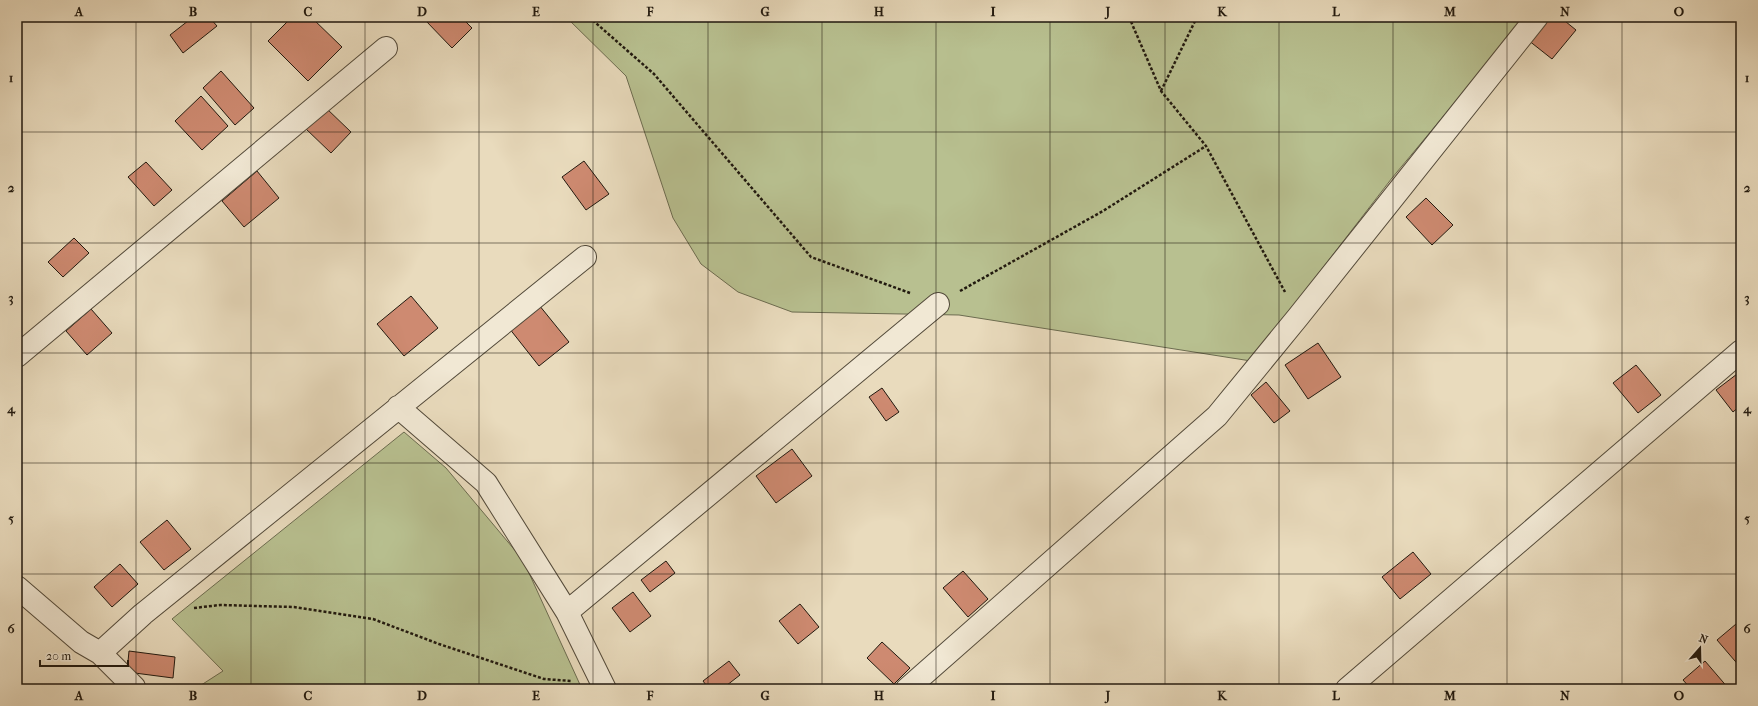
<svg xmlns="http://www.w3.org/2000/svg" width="1758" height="706" viewBox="0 0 1758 706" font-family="'IM FELL French Canon',serif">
  <rect width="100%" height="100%" fill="#e9dbbd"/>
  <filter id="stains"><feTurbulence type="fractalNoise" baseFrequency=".005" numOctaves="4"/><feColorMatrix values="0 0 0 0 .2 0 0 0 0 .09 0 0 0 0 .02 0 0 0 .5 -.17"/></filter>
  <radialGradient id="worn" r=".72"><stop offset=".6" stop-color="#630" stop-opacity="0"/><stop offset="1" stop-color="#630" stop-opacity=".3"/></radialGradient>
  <path fill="#b8c090" stroke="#6c6c50" d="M566,17h960l-134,161 -141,183 -292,-46 -167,-3 -54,-20 -37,-28 -28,-46 -47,-142z
    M404,432l42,36 77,92 59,129h-387l28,-18 -51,-52z"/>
  <path fill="#ce8a71" stroke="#21190f" d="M193,17h16l8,9 -34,27 -13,-18z
    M292,17h19l31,30 -34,34 -40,-40z
    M431,17h30l11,11 -20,20 -26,-27z
    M1547,17h13l16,13 -24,29 -24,-19z
    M221,71l33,37 -19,17 -32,-37z
    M201,96l27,30 -26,24 -27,-29z
    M325,107l26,25 -20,21 -26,-25z
    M584,161l25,33 -23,16 -24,-33z
    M146,162l26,28 -18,16 -26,-29z
    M257,171l22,27 -35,29 -22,-26z
    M1426,198l27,27 -21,20 -26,-28z
    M74,238l15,15 -26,24 -15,-15z
    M411,296l27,32 -34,28 -27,-32z
    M539,305l30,37 -30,24 -30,-38z
    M91,309l21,24 -25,22 -21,-24z
    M1318,343l23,34 -33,22 -23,-34z
    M1636,365l25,30 -23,18 -25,-30z
    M1741,371v34l-8,7 -17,-22z
    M1266,382l24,29 -16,12 -23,-28z
    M882,388l17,24 -13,9 -17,-24z
    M792,449l20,27 -36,27 -20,-27z
    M167,520l24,29 -27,21 -24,-28z
    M1413,552l18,22 -31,25 -18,-22z
    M666,561l9,12 -25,19 -9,-12z
    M120,564l18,20 -26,23 -18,-20z
    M963,571l25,28 -20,18 -25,-29z
    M633,592l18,24 -21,16 -18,-24z
    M800,604l19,23 -21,17 -19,-23z
    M1736,624l5,6v38l-24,-28z
    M882,642l28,26 -16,16 -27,-26z
    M129,651l46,6 -2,21 -46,-6z
    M729,661l11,14 -18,14h-13l-6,-8z
    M1705,661l24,28h-38l-8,-9z"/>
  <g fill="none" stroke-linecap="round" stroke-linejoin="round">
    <defs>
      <path id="minor" d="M17,356l369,-308
        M398,407l88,76 81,129 38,77
        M17,587l64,55 19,11 34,34
        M567,612l371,-308
        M100,653l43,-39 442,-357
        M907,689l310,-273 81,-99 239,-300
        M1347,689l394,-338"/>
    </defs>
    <use href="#minor" stroke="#534a3a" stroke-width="24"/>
    <path stroke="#21190f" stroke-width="2.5" stroke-dasharray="3 2" stroke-linecap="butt" d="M589,17l65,57 157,183 99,36
      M1129,17l32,74 45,55 79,146
      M1161,91l36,-74
      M960,291l143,-80 103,-65
      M194,608l26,-3 74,2 79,12 66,25 105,35 27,2"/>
    <use href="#minor" stroke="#f1e8d4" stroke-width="22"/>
  </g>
  <path fill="none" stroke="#21190f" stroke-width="1" stroke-opacity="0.55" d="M136,17v672M251,17v672M365,17v672M479,17v672M593,17v672M708,17v672M822,17v672M936,17v672M1050,17v672M1165,17v672M1279,17v672M1393,17v672M1507,17v672M1622,17v672M17,132h1724M17,243h1724M17,353h1724M17,463h1724M17,574h1724"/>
  <rect width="1758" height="706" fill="none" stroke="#e9dbbd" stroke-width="44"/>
  <g transform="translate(1700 648) rotate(20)" stroke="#f1e8d4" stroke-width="3" paint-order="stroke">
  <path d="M0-3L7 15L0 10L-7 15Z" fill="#21190f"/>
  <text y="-6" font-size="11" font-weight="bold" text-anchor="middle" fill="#21190f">N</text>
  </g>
  <path d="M40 660v6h88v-6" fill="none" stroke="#21190f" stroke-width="2"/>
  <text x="46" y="660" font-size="12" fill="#21190f" stroke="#f1e8d4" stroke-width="3" paint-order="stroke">20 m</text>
  <rect x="22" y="22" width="1714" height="662" fill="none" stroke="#21190f" stroke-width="1.5"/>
  <g font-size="13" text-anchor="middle" font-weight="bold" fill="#21190f">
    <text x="79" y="16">A</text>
    <text x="193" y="16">B</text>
    <text x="308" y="16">C</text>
    <text x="422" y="16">D</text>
    <text x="536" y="16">E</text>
    <text x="650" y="16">F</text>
    <text x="765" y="16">G</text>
    <text x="879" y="16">H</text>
    <text x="993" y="16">I</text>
    <text x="1108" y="16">J</text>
    <text x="1222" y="16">K</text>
    <text x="1336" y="16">L</text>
    <text x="1450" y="16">M</text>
    <text x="1565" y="16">N</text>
    <text x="1679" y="16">O</text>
    <text x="11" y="82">1</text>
    <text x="1747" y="82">1</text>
    <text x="11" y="192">2</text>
    <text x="1747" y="192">2</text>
    <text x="11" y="302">3</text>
    <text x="1747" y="302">3</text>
    <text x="11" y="413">4</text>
    <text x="1747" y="413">4</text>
    <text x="11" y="523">5</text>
    <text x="1747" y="523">5</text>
    <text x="11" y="633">6</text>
    <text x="1747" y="633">6</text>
    <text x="79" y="700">A</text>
    <text x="193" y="700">B</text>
    <text x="308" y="700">C</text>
    <text x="422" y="700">D</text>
    <text x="536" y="700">E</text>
    <text x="650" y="700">F</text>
    <text x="765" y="700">G</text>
    <text x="879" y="700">H</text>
    <text x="993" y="700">I</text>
    <text x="1108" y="700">J</text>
    <text x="1222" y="700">K</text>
    <text x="1336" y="700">L</text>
    <text x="1450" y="700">M</text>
    <text x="1565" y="700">N</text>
    <text x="1679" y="700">O</text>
  </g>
  <rect width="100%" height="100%" filter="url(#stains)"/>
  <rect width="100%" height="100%" fill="url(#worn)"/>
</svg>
